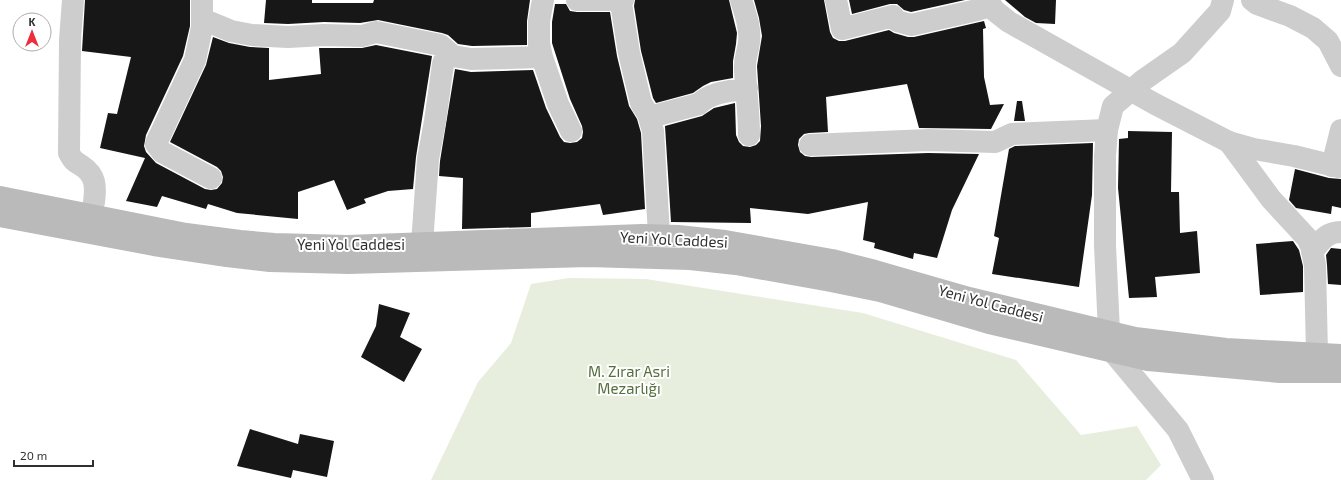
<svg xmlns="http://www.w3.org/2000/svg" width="1341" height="480" viewBox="0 0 1341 480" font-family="'Exo 2',sans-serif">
  <rect width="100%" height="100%" fill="#fff"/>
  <path fill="#e7eede" d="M569,278l77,1 217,34 153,47 65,75 56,-9 24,39 -15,15h-715l47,-98 33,-39 20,-59z"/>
  <path fill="#171717" d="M85,0h105v26l-7,30 -37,79 -2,11 2,6 10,11 49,26 6,1 6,-1 5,-6 1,-6 -2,-6 -4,-4 -47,-25 36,-77 7,-28 16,6 21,4 19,1v32l52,-6 -2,-26h43l14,-3 56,11 -16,101 -3,32 -25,2 -24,8 2,4 -19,7 -13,-30 -36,12v27l-61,-6 -29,-9 -2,5 -44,-13 -5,11 -31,-6 19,-43 -45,-10 8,-35 9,1 14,-57 -49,-6z
    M266,0h46v3h61l1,-3h156l-3,21v24l-55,1 -14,-2 -10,-9 -6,-2 -64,-13 -18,3 -36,-1 -36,2 -24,-1z
    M635,0h94l8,33 -1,11 -3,17v17l-22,4 -8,4 -10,7 -37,10 -3,-5 -12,-47 -7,-45z
    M754,0h70l6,32 3,6 6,3h6l44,-11 5,3 14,4h6l70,-16 2,7 -3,1 1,48 6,28 14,-1 -13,25 -72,-1 -12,-44 -81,13 2,35 -19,1 -5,1 -5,5 -1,6 2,7 5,4 6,1 117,-4 51,1 -27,56 -15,48 -23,-5 -1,6 -39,-11 1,-5 -12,-3 5,-38 -60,12 -58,-6 1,15 -80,-1 -6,-96 37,-10 12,-8 21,-5 1,32 3,7 4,4 7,1 6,-2 4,-4 1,-15 -4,-60 5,-30 -3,-18z
    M849,0h116l-54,12 -7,-2 -7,-6h-7l-38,10z
    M1005,0h51l-1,24 -19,-1 -11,-6z
    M555,4h11l4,7 7,1h33l7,44 12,50 8,13 4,14 4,76 -42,6 -3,-11 -69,9v14l-69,2 1,-51 -24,-2 1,-15 15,-92 16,3 62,-2 13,38 14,29 4,5 6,1 7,-1 5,-4 1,-6 -1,-6 -12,-27 -18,-56v-21z
    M1017,101h5l3,20h-11z
    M1128,131l44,1 -1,60h8l1,41 17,-2 3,42 -45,4 2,20 -28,1 -11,-110 1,-49 9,-1z
    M1093,143l-1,52 -13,92 -87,-13 7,-36 -5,-2 15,-87 6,-3z
    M1295,169l34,9 12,1v29l-9,-2 -1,8 -35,-6 -7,-8z
    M1293,241l6,9 4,16v26l-43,3 -4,-51z
    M1331,248l10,1v36l-13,-1 -1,-19 -1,-10z
    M379,304l31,9 -10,24 22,12 -18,33 -43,-25 15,-31z
    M250,429l48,15 2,-10 34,7 -7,36 -34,-7 -2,8 -54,-12z"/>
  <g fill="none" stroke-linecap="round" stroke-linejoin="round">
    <path stroke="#cdcdcd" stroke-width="22" d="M73,0l-3,40 -1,113c5,9 5,8 13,13 14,9 14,21 12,36
      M202,0v27l-7,33 -34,73 -4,8 -1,3 6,8 49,26
      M543,0l-4,21v23l3,13 16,47 13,27
      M577,0h46
      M623,0l-2,3 8,50 12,50 7,11 5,17 6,104
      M741,0c4,13 10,28 8,42 -1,11 -5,16 -4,28 1,22 4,43 4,65
      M836,0l6,29 51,-13 4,5 14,4 66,-15 14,-4
      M1252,0l5,4 33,12 23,12 15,13 13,25
      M202,19l29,12 21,4 36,2 36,-2 38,1 14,-4 64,13 13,11 18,3 71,-2
      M650,117l49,-13c11,-12 32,-13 48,-16
      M1229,142l42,57 36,39 4,8 4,19 2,89
      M810,145l118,-5 67,2 17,-8 95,-4
      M1332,166l9,-36
      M422,244l6,-85 7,-38 8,-57 4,-12
      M1312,252c9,-11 14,-20 29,-20"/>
    <path stroke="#cdcdcd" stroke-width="22" d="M987,0l8,11 14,11 146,82 74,38 25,7 40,7 45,11
      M1109,332l-4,-87v-89l2,-26 6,-24 29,-25 40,-28 38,-42 3,-11"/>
    <path stroke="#cdcdcd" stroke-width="22" d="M1111,341l1,10 66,79 25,50"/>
    <path stroke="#bababa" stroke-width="22" d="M0,197l186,37 54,7 34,3 73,2 295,-11 36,1 47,5 107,19 43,11 94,27 166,40 91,11 115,6
      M0,216l154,29 73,11 43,5 79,2 239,-7 102,3 46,5 95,17 49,10 109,32 159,37 132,12h61"/>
  </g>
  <g text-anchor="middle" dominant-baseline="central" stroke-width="4" stroke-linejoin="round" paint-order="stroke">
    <g font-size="15" fill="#303030" stroke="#fff">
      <text transform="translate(674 239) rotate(3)">Yeni Yol Caddesi</text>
      <text x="351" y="244">Yeni Yol Caddesi</text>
      <text transform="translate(991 303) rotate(15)">Yeni Yol Caddesi</text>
    </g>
    <g font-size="15" fill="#546f3b" stroke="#fff">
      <text x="629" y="371">M. Zırar Asri<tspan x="629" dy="17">Mezarlığı</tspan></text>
    </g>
  </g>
  <g transform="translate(32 32)"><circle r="19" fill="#ffffff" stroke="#acacac"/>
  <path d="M0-3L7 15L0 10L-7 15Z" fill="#ee2c3c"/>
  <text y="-6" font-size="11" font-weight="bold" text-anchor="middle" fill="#303030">K</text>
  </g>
  <path d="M14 460v6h79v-6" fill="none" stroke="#303030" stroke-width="2"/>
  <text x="20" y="460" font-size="12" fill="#303030" stroke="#ffffff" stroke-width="3" paint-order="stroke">20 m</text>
</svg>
